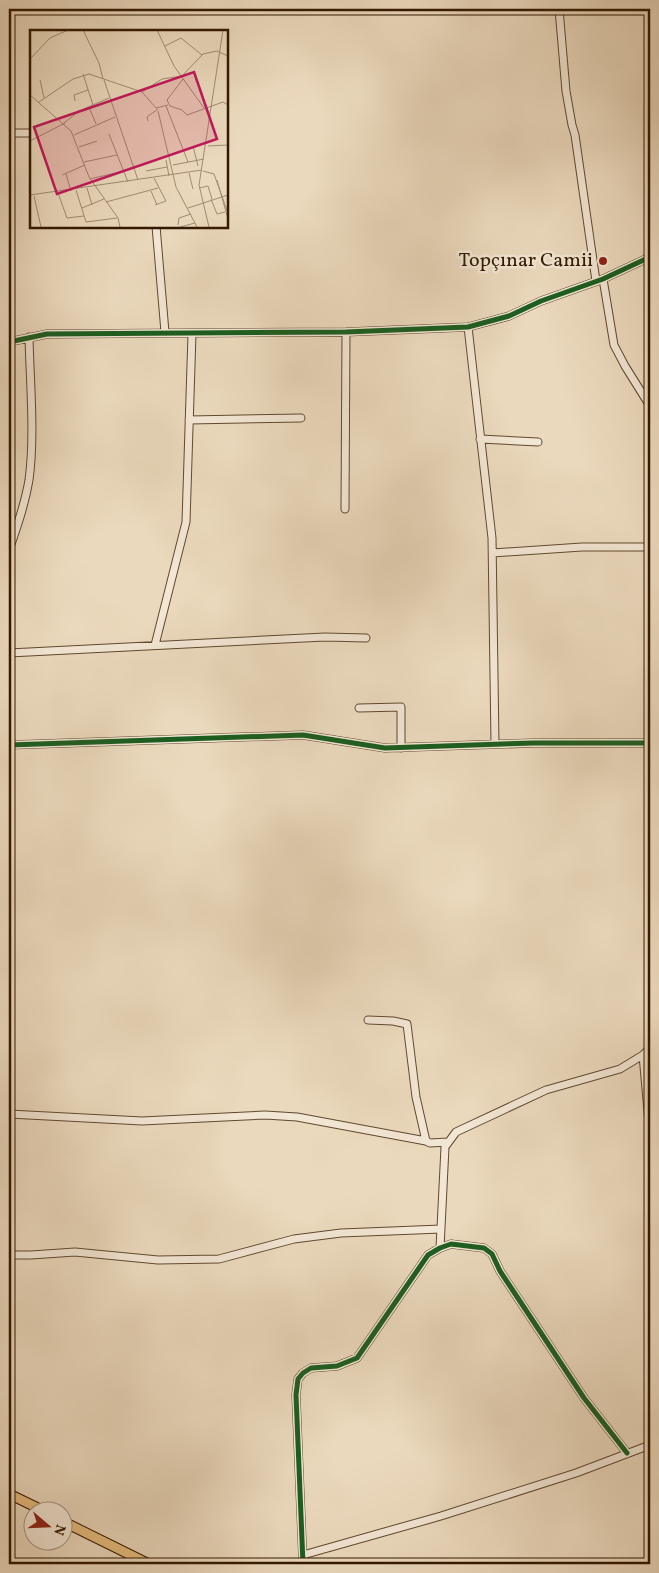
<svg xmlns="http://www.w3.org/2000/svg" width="659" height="1573" viewBox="0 0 659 1573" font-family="Vollkorn,serif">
  <rect width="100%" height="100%" fill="#ebd9bd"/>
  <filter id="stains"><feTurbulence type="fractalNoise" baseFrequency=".004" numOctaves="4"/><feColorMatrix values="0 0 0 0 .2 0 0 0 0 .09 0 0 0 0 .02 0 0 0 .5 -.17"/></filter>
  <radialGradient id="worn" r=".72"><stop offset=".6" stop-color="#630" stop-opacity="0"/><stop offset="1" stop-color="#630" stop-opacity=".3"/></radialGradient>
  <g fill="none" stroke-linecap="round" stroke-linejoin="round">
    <defs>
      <path id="minor" d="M559,9l7,82 6,34 3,10 21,146
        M9,133h22
        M156,226l9,106
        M603,279l11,66 11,21 25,40
        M468,327l24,211 3,206
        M9,342l38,-8 299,-2 122,-5 41,-11 32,-15 62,-22 47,-22
        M189,420l112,-2
        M480,439l58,3
        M345,509l1,-177
        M9,550c8,-23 16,-46 20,-70 6,-44 1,-98 0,-143
        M493,553l89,-6h68
        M155,645l31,-123 6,-188
        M9,653l316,-16 41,1
        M359,708l42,-1v41
        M9,745l294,-10 82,13 149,-5h116
        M368,1020l25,1 14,3 9,73 10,44 4,2 18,-1
        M643,1055l7,79
        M9,1114l133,7 123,-6 32,2 129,24
        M440,1248l5,-101 11,-15 90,-42 74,-21 23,-14 7,-7
        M9,1255h22l44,-3 83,8 61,-1 75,-20 47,-6 100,-4
        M303,1555l138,-39 135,-43 74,-28
        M303,1564l-7,-169 2,-16 5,-6 8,-5 26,-2 20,-8 71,-103 12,-7 11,-4 33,4 8,6 8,17 84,127 43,55"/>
      <path id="major" d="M9,1494l33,16
        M62,1521l87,43"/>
    </defs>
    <use href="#minor" stroke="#61492f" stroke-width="9"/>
    <use href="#major" stroke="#331900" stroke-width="11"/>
    <use href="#minor" stroke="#f2e6d4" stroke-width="7"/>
    <use href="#major" stroke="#e6bc7e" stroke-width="9"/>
    <defs>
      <path id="cycleway" d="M9,342l38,-8 299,-2 122,-5 41,-11 32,-15 62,-22 47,-22
        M9,745l294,-10 82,13 149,-5h116
        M303,1564l-7,-169 2,-16 5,-6 8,-5 26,-2 20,-8 71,-103 12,-7 11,-4 33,4 8,6 8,17 84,127 43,55"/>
    </defs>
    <use href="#cycleway" stroke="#f2e6d4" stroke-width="8"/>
    <use href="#cycleway" stroke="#1b5e20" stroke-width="5"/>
  </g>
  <circle fill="#8f2418" stroke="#f2e6d4" stroke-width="2" cx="603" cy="261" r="5"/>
  <g text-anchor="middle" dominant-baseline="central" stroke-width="5" stroke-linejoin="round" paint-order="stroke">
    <g font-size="20" fill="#331900" stroke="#f2e6d4" text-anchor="end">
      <text x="593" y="261">Topçınar Camii</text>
    </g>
  </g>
  <g transform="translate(30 30)">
    <rect width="198" height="198" fill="#ebd9bd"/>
    <path fill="none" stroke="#a18c71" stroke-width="1" d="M53,0l16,33 4,16M127,0l17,36 30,42M135,16l16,-8 21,17M0,29l20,-21 18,-8M53,44l10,31M153,49l-16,21 3,6 12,4 5,5 36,-13 5,3M10,50l4,18M74,50l34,100M112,62l20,-13 20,-3 21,-22 14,-3 11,5M0,65l41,36 18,46 29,41 2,9M45,71l-1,-6 14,-5M9,72l34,-23 16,-5 53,18 14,16 12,-3M136,76l22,56M59,77l7,17M128,81l18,76 21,40M118,91l-1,-4 11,-8M34,93l15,-12 30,-13M79,104l19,48M44,105l41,-18M0,111l35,-18M163,116l5,20M178,116l20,-1M49,117l18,-6M136,130l3,16M54,132l33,-7M143,135l31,-6M116,141l21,-4M173,141l11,3 14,39M159,143l4,16M36,144l5,17M32,145l23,-10M124,148l12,23 -11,4M60,149l34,-8M187,150l11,39M57,158l5,17M169,158l9,-2 4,13M46,160l10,32 31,-4M121,161l6,14M28,163l9,25 17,-2M0,165l172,-25M4,166l7,31M181,169l6,15 8,-2M76,172l52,-14M52,178l22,-9M158,178l40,-13M148,195l1,-7 12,-4M150,197l15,-4M179,197l-10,-42 24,-155"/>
    <path fill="#c2185b" fill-opacity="0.15" stroke="#c2185b" stroke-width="2.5" d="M164,42l23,67 -160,55 -23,-67z"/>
    <rect width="198" height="198" fill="none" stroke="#331900" stroke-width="2.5"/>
  </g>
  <rect width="659" height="1573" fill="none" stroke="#ebd9bd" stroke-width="30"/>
  <rect x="10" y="10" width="639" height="1553" fill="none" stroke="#331900" stroke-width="2.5"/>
  <rect x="15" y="15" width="629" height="1543" fill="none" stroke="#331900"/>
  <g transform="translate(48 1526) rotate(109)"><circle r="24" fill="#f2e6d4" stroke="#a6947f"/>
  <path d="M0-4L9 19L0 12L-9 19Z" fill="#8f2418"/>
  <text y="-8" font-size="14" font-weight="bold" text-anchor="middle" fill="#331900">N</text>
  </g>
  <rect width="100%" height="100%" filter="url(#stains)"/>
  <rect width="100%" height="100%" fill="url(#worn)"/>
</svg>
